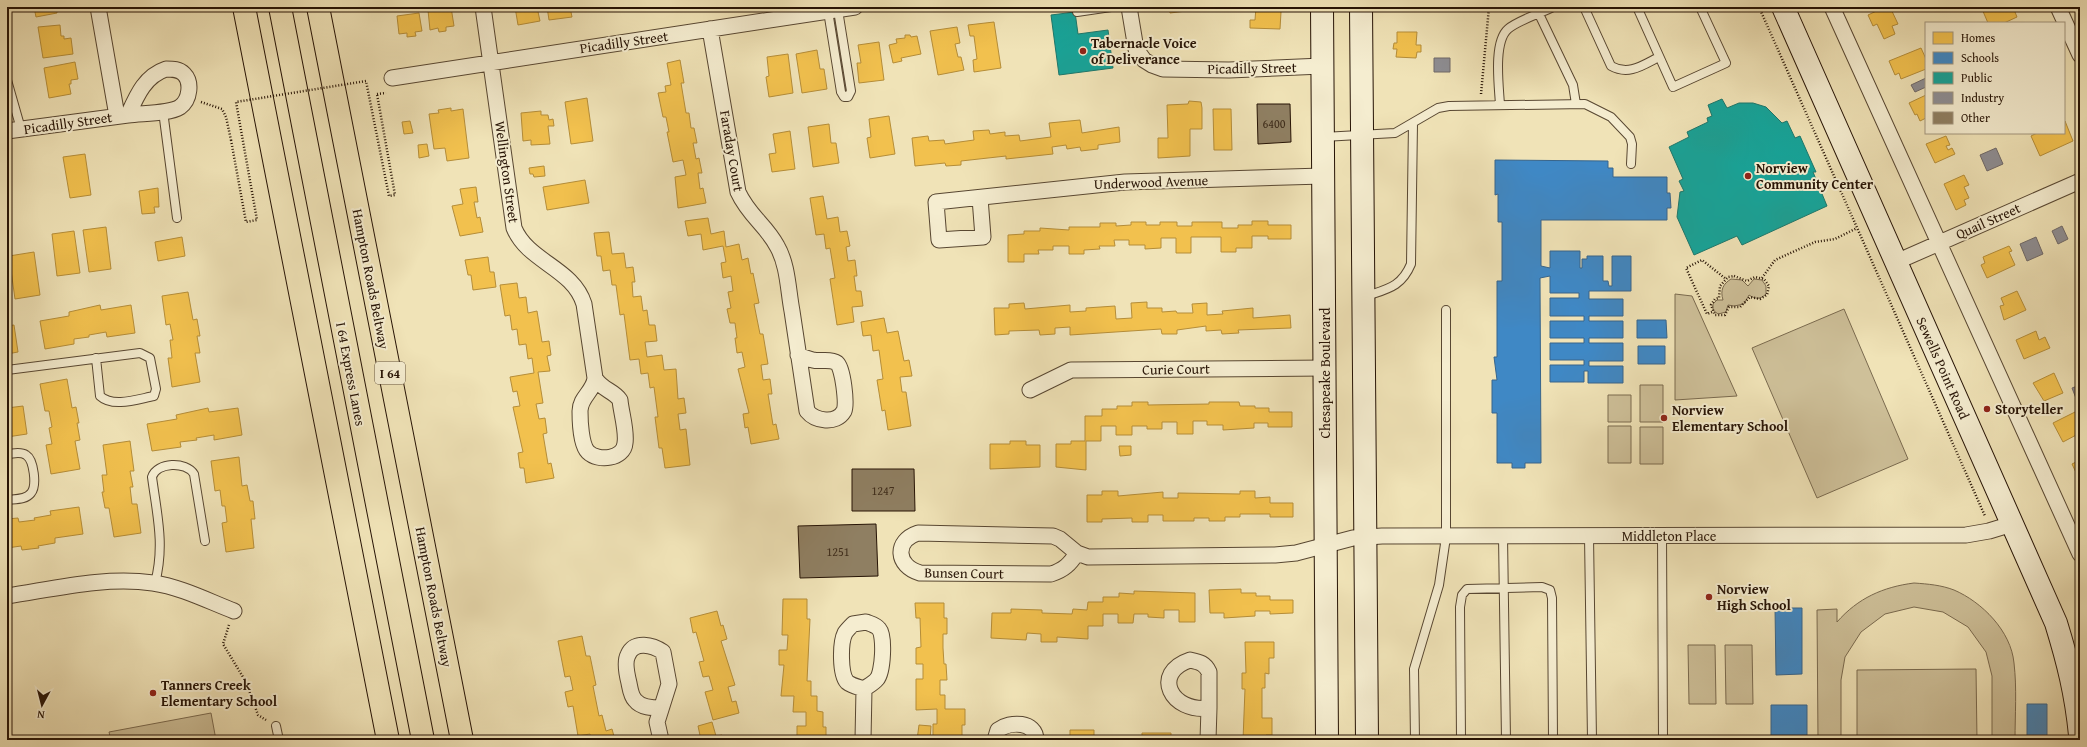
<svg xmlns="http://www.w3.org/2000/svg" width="2087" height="747" viewBox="0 0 2087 747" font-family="'Gentium Book Plus',serif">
  <rect width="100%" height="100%" fill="#f0e3b7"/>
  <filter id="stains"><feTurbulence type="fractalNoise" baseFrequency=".005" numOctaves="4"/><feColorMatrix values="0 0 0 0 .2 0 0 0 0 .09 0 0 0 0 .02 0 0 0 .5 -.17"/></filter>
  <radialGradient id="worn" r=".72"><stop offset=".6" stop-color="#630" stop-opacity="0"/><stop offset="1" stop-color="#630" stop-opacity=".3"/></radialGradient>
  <path fill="#cec099" stroke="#7a6a4f" d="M1731,279l11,1 6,6 6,-7 8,1 4,6v8c-6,6 -11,5 -17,1l-5,9 -10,2 -6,-1 -2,7 -8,2 -5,-4v-6l4,-4h6c-3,-10 0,-16 8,-21z
    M1675,294l17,2 45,100 -62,4z
    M1844,309l64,150 -91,39 -65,-150z
    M1640,385h23v37h-23z
    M1608,395h23v27h-23z
    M1608,426h23v37h-23z
    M1640,427h23v37h-23z
    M1914,583c14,1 27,2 40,7 28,12 57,41 60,73 3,25 1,52 1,77h-23v-64l-6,-24 -18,-25 -25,-15 -29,-5 -29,7 -24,18 -16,25 -4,23v60h-23l-1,-130 20,-1v13c21,-24 46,-35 77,-39z
    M1688,645h27l1,59h-27z
    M1725,645h27l1,59h-27z
    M1976,669l1,71h-120v-70z
    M211,713l5,27h-105l-2,-8z
    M1689,736h27v4h-27z
    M1727,736h26v4h-26z"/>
  <path fill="#f2c14e" stroke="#b58d38" d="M34,7h22l1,6 -21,4z
    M430,7h21l3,19 -8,1v4l-7,1 -1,-4 -8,2 -2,-20 3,-1z
    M515,7h22l3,14 -22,4z
    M547,7h23l2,10 -23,3z
    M1169,7h25v3l-24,3z
    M1256,7h27l-2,5 -1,17 -30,-1v-8h5z
    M1885,7h5l8,17 -6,2 3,8 -11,5 -7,-15 -4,2 -5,-11z
    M1987,7h26l4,10 -13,6h-16l-6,-14z
    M419,13l3,18 -7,1 1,4 -9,1v-4l-8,1 -2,-18z
    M994,22l7,46 -27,4 -1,-12 4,-1 -3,-23h-4l-2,-11z
    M60,25l1,11h3v3l7,-1 2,16 -30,4 -5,-31z
    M957,27l3,16 -5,1 3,13h3l3,13 -26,5 -8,-44z
    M1397,32h20l-1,13h5v7h-4l-1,6 -20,-1 1,-8h-4l1,-6h3z
    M905,35h5l1,2 6,-1 4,18 -20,4 1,3 -9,2 -4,-18 8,-2 -1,-4 9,-1z
    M879,42l5,38 -25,3 -2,-20h4l-3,-18z
    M1921,48l5,11v10l-25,10 -2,-6 -4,2 -6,-14z
    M817,50l3,19h4l3,20 -25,4 -6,-39z
    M788,54l5,39 -24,4 -3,-20 3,-1 -2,-19z
    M680,60l4,23h-3l5,30h3l2,15h3l3,15h-4l3,16 3,-1 3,15h-4l2,16 3,-1 3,15 -28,5 -3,-31 11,-2 -3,-15 -10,2 -6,-30h2l-3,-15h-3l-5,-24 8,-1 -1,-6 6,-1 -4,-22z
    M75,62l3,17 -7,1v4h-2l2,10 -22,4 -5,-30z
    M1926,95v23l-6,3 -3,-7 -2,1 -6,-12z
    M587,98l6,43 -22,3 -6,-42z
    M1189,101l12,1 1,6v21h-12v27l-32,2v-20h10l-1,-33 21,-1z
    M451,108v3l12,-2 6,49 -22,3 -2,-13 -11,1 -5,-35 10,-1 -1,-3z
    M1213,109h18l1,41h-18z
    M541,111v4h7l1,5 4,-1 1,7h-6l2,18 -19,1v-5l-8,1 -2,-28z
    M889,116l6,38 -25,4 -3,-20 4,-1 -2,-18z
    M1080,120l2,13 37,-6 1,15 -22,3v4l-17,2 -1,-4 -13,2 -1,-4 -14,2 1,7 -47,5v-3l-45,5v4l-15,1 -1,-3 -30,3 -3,-28 16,-2 1,5 15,-1 1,4 29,-4 -1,-9 16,-1 1,4 15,-2v4l14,-1 1,6 31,-4 -2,-14z
    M410,121l3,12 -9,1 -2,-12z
    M2065,121l8,20 -33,15 -9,-20 6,-3h27z
    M829,124l2,19h5l3,20 -26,4 -5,-40z
    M790,131l5,38 -23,3 -3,-18 7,-1 -3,-19z
    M1946,136l4,9 -4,1 2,4 4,-2 3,6 -20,9 -9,-19z
    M427,144l2,12 -10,2 -1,-13z
    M85,154l6,41 -21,3 -7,-41z
    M544,166l1,10 -11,1 -1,-3h-3l-1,-6z
    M7,169l3,20h-3z
    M1964,175l5,10 -5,2 5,11 -5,2 2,5 -10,5 -12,-26z
    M585,180l4,23 -42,7 -4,-23z
    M476,187l2,15h-4l3,16 3,-1 3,15 -23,4 -8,-30 11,-2 -3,-15z
    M158,188l1,19h-5l1,6 -13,1 -3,-23z
    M823,196l4,23 11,-2 2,15 7,-1 3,15 -4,1 2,14 7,-1 2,16h-3l2,15h5l2,15 -11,1 2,15 -17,3 -7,-46 5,-1 -5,-30 -4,1 -2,-15 -8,1 -6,-37z
    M708,218l3,16 13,-3 2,16 13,-3 3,16 6,-2 3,16 2,-1 6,30 -5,1 6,30h3l5,30 -7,1 2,15 7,-1 2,15h-4l5,31 3,-1 3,15 -28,5 -3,-17 -3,1 -2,-14 6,-1 -11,-44 7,-2 -3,-15 -5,1 -2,-15h2l-2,-15h-5l-3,-14 4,-1 -3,-16 5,-1 -2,-15 -8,2 -2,-15 5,-1 -3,-16 -20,4 -2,-16 -13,2 -3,-15z
    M1252,221h16v4h23v14h-23v-3h-16v12h-16v4h-15v-15h-30v16h-15v-15h-15v10l-16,1v-4h-16v-5h-15l1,6h-16l1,3 -16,1v4h-15v-8h-16v4h-15l1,4h-15v8h-16v-27l16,-1v-3h16v-3l29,2v-3h31v-4h16v3l15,-1v-3h15v3h14v-3h17v4h15v-4h30v6h16v-3h14z
    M106,227l5,42 -22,3 -6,-42z
    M74,231l6,42 -23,3 -5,-42z
    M609,232l3,22 12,-1 2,15 7,-1 2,15h-3l1,15 8,-1 2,15 4,-1 2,15h6l2,16 -12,1 2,15 15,-2 2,15 12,-1 2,30 6,-1 2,15 -8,1 2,16 6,-1 4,36 -25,3 -3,-20h-3l-4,-31h3l-4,-30 -4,1 -2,-15 -7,1 -2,-15 -9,1 -6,-46 -4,1 -4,-30h-4l-2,-15 -7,1 -2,-15h-4l-3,-23z
    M182,237l3,19 -27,5 -3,-19z
    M2009,246l3,5 -3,1 6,13 -28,13 -6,-13 4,-2 -2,-6z
    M34,252l6,43 -25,4 -6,-43z
    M488,257l2,15h4l2,15 -23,3 -2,-15h-3l-3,-15z
    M517,283l2,15 7,-1 2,16 9,-2 5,31 7,-1 2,14 -4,1 3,15 -12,1 5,31 -7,1 3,15 6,-1 2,15 -4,1 5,30 3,-1 3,15 -28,5 -2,-15h-4l-2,-15 5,-1 -10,-45 7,-1 -3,-15 -4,1 -3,-15 24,-4 -2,-15 -4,1 -2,-15 -7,1 -2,-16 -5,1 -2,-15 -5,1 -5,-31z
    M2017,291l9,19 -22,10 -4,-14 4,-1 -3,-7z
    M188,292l5,28 4,-1 3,17h-3l3,17h-5l5,29 -28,5 -4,-29h4l-2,-18h3l-3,-16 -4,1 -4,-29z
    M1147,302v6h15v4l14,-1 1,2h16l-1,-9 15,-1v12l16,-1 -1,-3 31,-3v10l37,-3 1,13 -53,2 1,3 -17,1 -1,-4 -15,1v-5l-29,4v4h-15l-1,-5 -91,6v-8l-15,1v6l-15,1 -1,-5 -30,1v3l-14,1 -1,-27h15v-4l15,-1 1,6 45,-4v7l16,-1v-3l29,-2 1,13 16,-1 -1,-15z
    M100,305l1,5 30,-5 4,28 -28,4 -1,-5 -17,3v2l-15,2v5l-29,5 -5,-28 29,-5v-4z
    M884,318l3,15 11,-2 6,30 5,-1 3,16 -12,1 2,15h4l5,34 -23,4 -3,-20 -3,1 -5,-31 6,-1 -4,-29 -6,1 -2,-16 -8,1 -2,-14z
    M14,325l4,27 -11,2v-28z
    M2036,331l3,9 6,-3 5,11 -26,11 -8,-19z
    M2054,373l9,20 -19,8 -11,-18z
    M67,379l5,29 4,-1 3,16h-2l3,17 -5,1 5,28 -29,5 -5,-29 6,-1 -3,-16 3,-1 -3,-16h-4l-5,-27z
    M1132,402h16v3l61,-1v-2h30l1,4h15v2h14v4h23v15h-24v-4h-14v5l-31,2v-5h-16v-4h-14v13h-16v-12h-15v7h-15v-3h-15v9h-16v-9h-15v15h-15v29l-30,-3v-23h15v-3h14v-25h17v-7h15v-3h15z
    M23,406l4,28 -20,3v-29z
    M208,408l1,4 29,-4 4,27 -28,5v-5l-18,3 1,2 -17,2 1,5 -29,4 -5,-27 30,-5 -1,-4z
    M2079,410l1,14 -2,2 2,7 -17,9 -10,-19z
    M130,441l4,30h-4l3,16h-3l2,17h5l4,29 -27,4 -5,-29h-4l-3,-16h2l-2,-17h5l-4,-30z
    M1010,441h16v4h14v22l-50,2v-25h20z
    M1119,446h12v9l-11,1z
    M239,457l3,29 5,-1 3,16h3l2,18h-4l3,29 -28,4 -4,-29 5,-1 -2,-16h-3l-2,-16 -5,1 -4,-30z
    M2080,460v21l-8,-17z
    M1102,491h16v5l45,-4v6h15v-5l62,1v-3h15v7l15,-1v6h23v14h-23v-3h-30v3h-15v4h-16v-3h-15v3h-31v-6h-15v7h-16v-4l-30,1v3h-15v-27h15z
    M79,507l4,27 -28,4v5l-17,3 1,2 -17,2 -1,-4 -14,2v-29l11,-1 1,4 16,-2 -1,-2 17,-3 -1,-4z
    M1241,589v4h15v3h14v4h23v13l-23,1v-3h-15v5l-31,2v-5h-14l-1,-23z
    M1134,591l61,2v29h-16v-12h-15v8l-16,-1v-3h-14l-1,9h-15v-9h-15v12h-15v13l-31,-2v5h-16v-8l-14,-1 -1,7 -35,-2 1,-25h19v-4l31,1v3l30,1 1,-5 14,1 1,-8h15v-5h16v-4l15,1z
    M783,599h24v20h3l-3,62h4v15h6v15l6,1v15h3v13h-29v-14h9v-14h-13l1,-16h-13l3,-31h-5v-15h8l1,-15h-6z
    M915,603h29v15h3v16h-4v14l1,16h2l1,16h-7v15h5v14h20v16h-3v15h-29v-16h4v-15l-21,1v-31h7v-15h-7v-16l5,-1 -1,-29h-4z
    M717,611l4,15 2,-1 4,14 -6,2 14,44 -7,2 4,15 4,-1 3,12 -26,7 -8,-28 8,-2 -4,-14 -6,1 -4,-15 5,-1 -8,-29 -3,1 -3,-15z
    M582,636l4,20h4l6,29 -3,1 6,30 3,-1 4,16 6,-2 3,11h-24l-1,-6 -12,2 -5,-30 -5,1 -3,-15 8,-2 -3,-14 -5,1 -7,-36z
    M1245,642h29v16h-5v16l-4,-1v15h-3v30h10v17h-6v5h-23l2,-51h-3v-16h4z
    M712,722l4,14 6,-1 2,5h-23l-3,-14z
    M919,725l12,1 -1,14h-13z
    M1070,730h24v10h-24z
    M1142,733h29v7h-29z"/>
  <path fill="#3f88c5" stroke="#38658b" d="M1495,160l113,1v7h5v9h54v16h3l1,15h-4v12h-126v46l9,2v-17h30v17h2v-9h5v-3h16v25h5l1,5h3v-30h19v35h-42v8h34v17h-34v5h34v17h-34v5h34v18h-34v5h34v17h-35v-12h-4v11h-34v-17h34v-5h-34v-17h34v-5h-34v-17h34v-5h-34v-18h29v-5h-29v-17l-10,2 1,185h-16v5h-13v-5h-15v-50h-5v-33h5l-3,-23h3v-76h5v-59h-4v-28l-3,1z
    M1637,320h29l1,18h-30z
    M1638,346h27v18h-27z
    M1775,608h27v66l-26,1z
    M2027,704h20v36h-20z
    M1771,705h36v35h-36z"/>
  <path fill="#17a398" stroke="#1c786c" d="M1075,12l3,22 30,-4 5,38 -54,7 -8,-60z
    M1722,99l5,9 12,-5h14l13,4 16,16 5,-2 8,17 5,-2 16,36h-3l14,34 -85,39 -5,-9 -43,19 -17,-38 3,-25 4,-1 -5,-10 4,-2 -14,-32 20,-10 -2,-5 21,-10 -1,-4 5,-2 -4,-11z"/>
  <path fill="#8d8d92" stroke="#6e6868" d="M1457,7h14l1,3 -15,1z
    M1434,58h16v14h-16z
    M1926,78v9l-11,5 -4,-7z
    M1996,148l7,16 -16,7 -7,-16z
    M2062,226l6,13 -10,5 -6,-13z
    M2036,237l7,17 -16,7 -7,-17z
    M2080,385v15l-3,1 -5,-13z"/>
  <path fill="#8f7f62" stroke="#261305" d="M1257,104h33l1,38 -33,2z
    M852,469h62l1,42h-63z
    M876,524l2,52 -78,2 -2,-52z"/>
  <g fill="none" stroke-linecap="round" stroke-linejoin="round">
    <defs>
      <path id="service" d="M1584,7l27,59c18,10 32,-1 48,-9
        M1637,7l36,80 53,-24 -26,-56
        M828,11l13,81 3,5h4l3,-6 -13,-81
        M1077,12l34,-5
        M1539,14l34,71 3,19
        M7,80l14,49
        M1500,105c-1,-19 -7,-63 8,-76 9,-8 33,-16 45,-22
        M163,111l14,107
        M1323,137l72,-4 43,-25 11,-2 136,-2 26,13 19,20 2,7 -1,20
        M1364,297c22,-8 37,-9 47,-33l2,-141
        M7,370l8,-1 125,-16 10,5 6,31 -2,7c-16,3 -41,12 -54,0l-4,-38
        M7,454c6,0 13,-3 19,1 8,5 11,31 5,38 -5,7 -16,6 -24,7
        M1503,536l3,204
        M1589,536l3,204
        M1662,536l1,204
        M155,583c10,-38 2,-68 -3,-106 5,-15 34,-16 42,-3l11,67
        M276,726l3,14
        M1415,740l-1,-71 25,-84 7,-48v-227
        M1461,740l-1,-133 2,-12 5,-6 75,-2 8,3 2,8 1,142"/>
      <path id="minor" d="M98,7l19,109
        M483,7l31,221c14,34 59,40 70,76l11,74
        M1129,7l7,42 8,11 8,5 11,4 66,1 93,-4
        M1832,7l248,547
        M2058,7l22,48
        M710,29l28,163c11,24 28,33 39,54 11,19 11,44 15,65 5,34 10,67 15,100 8,10 29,14 37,0 3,-7 -1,-43 -7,-48 -7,-5 -17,-1 -24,-3 -5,-1 -10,-3 -15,-5
        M166,69c7,0 13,0 18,5 8,8 6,26 -4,33 -11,7 -38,6 -52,8 9,-20 17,-39 38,-46z
        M392,78l463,-71
        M7,131l121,-16
        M980,198l3,39 -44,3 -3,-38 189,-20 198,-6
        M1896,262l184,-81
        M595,378c7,12 18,12 25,22 1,12 7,31 5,43 -1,16 -27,19 -37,9 -7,-7 -8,-31 -8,-41 0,-14 14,-20 15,-33z
        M1030,390l41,-20 255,-2
        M918,533l135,3 7,3 17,14c-7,11 -13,17 -26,21l-131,-1c-24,-7 -26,-32 -2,-40z
        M1077,553l11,4 187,-2 21,-2 57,-15 29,-2 584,-1 23,-4 23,-7
        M7,596c47,-7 98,-20 146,-13 28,4 55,18 81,28
        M866,622c5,2 10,3 13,7 6,7 4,43 -2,50 -3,4 -9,7 -13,10 -6,-2 -12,-3 -17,-7 -7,-8 -7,-39 -2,-49 2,-3 5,-6 8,-9z
        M1190,660c9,2 15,3 19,12v36c-38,5 -58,-35 -19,-48z
        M661,740l-4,-18 12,-38 -6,-32c-10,-7 -29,-12 -35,3 -4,7 -1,20 1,28 1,5 2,13 6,17 6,8 18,8 26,8
        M863,740l1,-51
        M995,740l3,-10c12,-9 38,-9 38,10
        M1208,740l1,-32"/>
      <path id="secondary" d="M1322,7l5,733
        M1361,7l6,733
        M1783,7l273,616c12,39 20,71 24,112"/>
      <path id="motorway" d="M244,7l144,733
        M280,7l143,733
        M318,7l144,733"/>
    </defs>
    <use href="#service" stroke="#584732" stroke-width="10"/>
    <use href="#minor" stroke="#584732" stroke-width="17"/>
    <use href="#secondary" stroke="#261305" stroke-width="24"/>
    <use href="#motorway" stroke="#261305" stroke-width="24"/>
    <path stroke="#261305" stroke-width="2.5" stroke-dasharray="1 2" stroke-linecap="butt" d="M1759,7l226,509
      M377,94l9,-1
      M1481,94l8,-87
      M201,102l21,7 4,8 5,23
      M1734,276l13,5 8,-4 9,2 5,7 -2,9 -7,4 -10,-2 -10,10h-11l-4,8h-10l-4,-10 4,-6 4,-1 1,-12 8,-9z
      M1762,278l13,-18 40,-18 20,-3 22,-11
      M1712,312l-5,2 -21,-46 16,-8 24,19
      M229,625l-6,19 23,38 12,33 8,5"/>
    <use href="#service" stroke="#f5edd0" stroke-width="8"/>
    <use href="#minor" stroke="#f5edd0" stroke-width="15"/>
    <use href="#secondary" stroke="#f5edd0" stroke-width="22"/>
    <use href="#motorway" stroke="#f0e3b7" stroke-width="22"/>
    <path stroke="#261305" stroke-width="2.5" stroke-dasharray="1 2" stroke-linecap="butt" d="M231,140l15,82 11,-2 -21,-118 130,-21 23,115 6,-1 -18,-101"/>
  </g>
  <g fill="#8f2418" stroke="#f5edd0" stroke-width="1.5">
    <circle cx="1083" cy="51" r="4"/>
    <circle cx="1748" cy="176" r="4"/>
    <circle cx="1987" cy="409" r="4"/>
    <circle cx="1664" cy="418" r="4"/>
    <circle cx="1709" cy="597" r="4"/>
    <circle cx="153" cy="693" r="4"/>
  </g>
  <g text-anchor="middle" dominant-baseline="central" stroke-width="4" stroke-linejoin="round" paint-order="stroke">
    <g font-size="12" fill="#402e1c">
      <text x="1274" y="123">6400</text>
      <text x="883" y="490">1247</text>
      <text x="838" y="551">1251</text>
    </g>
    <rect fill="#f5edd0" stroke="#645442" stroke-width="1" x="375" y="362" width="30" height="22" rx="3"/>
    <g font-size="13" font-weight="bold" fill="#261305">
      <text x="390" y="373">I 64</text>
    </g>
    <g font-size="14" fill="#261305" stroke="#f5edd0">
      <text transform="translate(624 42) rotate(-8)">Picadilly Street</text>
      <text transform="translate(1252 68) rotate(-1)">Picadilly Street</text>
      <text transform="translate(68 123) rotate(-8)">Picadilly Street</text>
      <text transform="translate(732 151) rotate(80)">Faraday Court</text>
      <text transform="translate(507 172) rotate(82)">Wellington Street</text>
      <text transform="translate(1151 182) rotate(-2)">Underwood Avenue</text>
      <text transform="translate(1988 221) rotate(-24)">Quail Street</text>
      <text transform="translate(371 279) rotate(79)">Hampton Roads Beltway</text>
      <text transform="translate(1943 368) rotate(66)">Sewells Point Road</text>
      <text transform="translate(1176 369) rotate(-1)">Curie Court</text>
      <text transform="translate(1325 373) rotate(-90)">Chesapeake Boulevard</text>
      <text transform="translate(351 374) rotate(79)">I 64 Express Lanes</text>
      <text x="1669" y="536">Middleton Place</text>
      <text transform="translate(964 573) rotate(1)">Bunsen Court</text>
      <text transform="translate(434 597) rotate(79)">Hampton Roads Beltway</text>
    </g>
    <g font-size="14" font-weight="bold" fill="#261305" stroke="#f5edd0" text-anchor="start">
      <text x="1091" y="43">Tabernacle Voice<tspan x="1091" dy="16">of Deliverance</tspan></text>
      <text x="1756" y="168">Norview<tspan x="1756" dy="16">Community Center</tspan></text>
      <text x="1995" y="409">Storyteller</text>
      <text x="1672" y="410">Norview<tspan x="1672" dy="16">Elementary School</tspan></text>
      <text x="1717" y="589">Norview<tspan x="1717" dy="16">High School</tspan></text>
      <text x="161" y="685">Tanners Creek<tspan x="161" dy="16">Elementary School</tspan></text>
    </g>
  </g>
  <rect width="2087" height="747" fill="none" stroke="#f0e3b7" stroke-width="24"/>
  <rect x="8" y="8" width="2071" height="731" fill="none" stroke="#261305" stroke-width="2"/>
  <rect x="12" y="12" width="2063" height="723" fill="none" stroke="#261305"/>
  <rect x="1925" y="22" width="140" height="112" fill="#f5edd0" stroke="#a2967f"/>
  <rect x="1933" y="32" width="20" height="12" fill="#f2c14e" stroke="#a2967f"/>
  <text x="1961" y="42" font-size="12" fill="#261305">Homes</text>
  <rect x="1933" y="52" width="20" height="12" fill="#3f88c5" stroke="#a2967f"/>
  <text x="1961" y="62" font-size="12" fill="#261305">Schools</text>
  <rect x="1933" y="72" width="20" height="12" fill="#17a398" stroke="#a2967f"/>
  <text x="1961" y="82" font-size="12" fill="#261305">Public</text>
  <rect x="1933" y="92" width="20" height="12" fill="#8d8d92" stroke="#a2967f"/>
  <text x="1961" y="102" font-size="12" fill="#261305">Industry</text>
  <rect x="1933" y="112" width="20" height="12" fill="#8f7f62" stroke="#a2967f"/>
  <text x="1961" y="122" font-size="12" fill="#261305">Other</text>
  <g transform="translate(42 705) rotate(187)" stroke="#f5edd0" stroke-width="3" paint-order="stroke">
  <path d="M0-3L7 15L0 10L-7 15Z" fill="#261305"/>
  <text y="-6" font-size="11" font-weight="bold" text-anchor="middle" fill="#261305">N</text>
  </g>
  <rect width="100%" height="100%" filter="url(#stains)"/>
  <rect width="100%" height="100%" fill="url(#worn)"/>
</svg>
